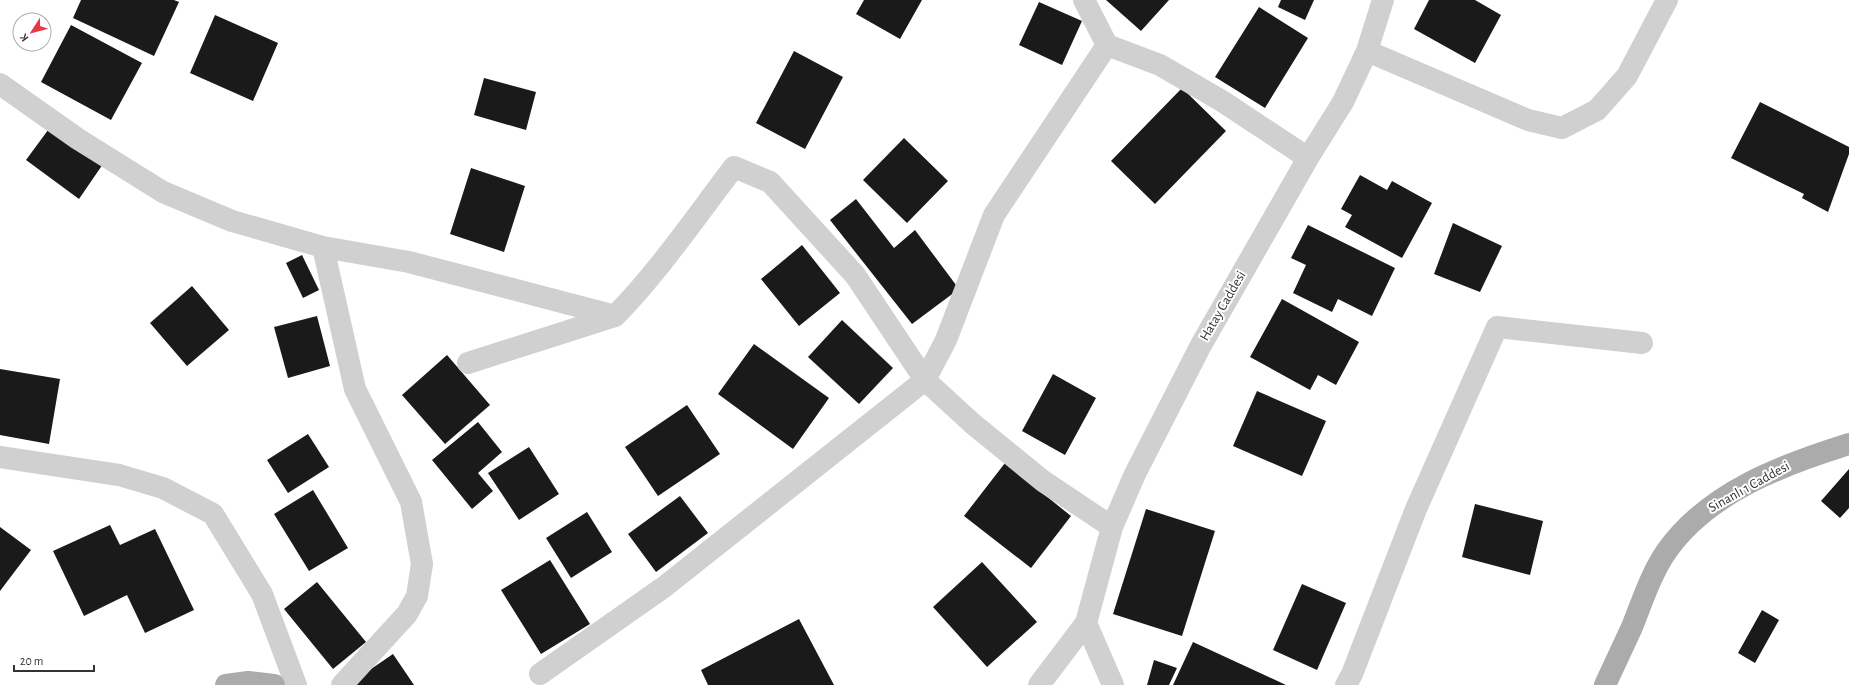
<svg xmlns="http://www.w3.org/2000/svg" width="1849" height="685" viewBox="0 0 1849 685" font-family="'Alegreya Sans',sans-serif">
  <rect width="100%" height="100%" fill="#fff"/>
  <path fill="#1a1a1a" d="M81,0h93l5,2 -25,54 -81,-38z
    M864,0h58l-22,39 -44,-25z
    M1106,0h63l-28,31z
    M1281,0h33l-9,20 -27,-13z
    M1429,0h46l26,15 -26,48 -61,-34z
    M1039,2l43,19 -20,44 -43,-20z
    M1259,7l49,31 -43,70 -50,-31z
    M215,15l63,28 -25,58 -63,-28z
    M71,25l71,38 -31,57 -70,-38z
    M794,51l49,26 -38,72 -49,-26z
    M484,78l52,14 -10,38 -52,-15z
    M1182,88l44,43 -71,73 -44,-43z
    M1760,102l89,45v7l-21,58 -26,-14 2,-4 -73,-36z
    M51,126l52,38 -24,35 -53,-39z
    M904,138l44,43 -41,42 -44,-43z
    M471,168l54,18 -21,66 -54,-18z
    M1360,175l27,15 5,-9 40,22 -30,55 -57,-31 7,-12 -11,-6z
    M856,199l38,49 21,-18 44,59 -47,35 -82,-104z
    M1453,223l49,23 -22,46 -46,-18z
    M1308,225l87,43 -23,48 -34,-17 -6,13 -39,-19 13,-28 -15,-7z
    M802,245l38,48 -41,33 -38,-47z
    M302,255l17,35 -16,8 -17,-35z
    M192,286l37,44 -42,36 -37,-43z
    M1282,299l77,43 -23,43 -18,-10 -8,15 -60,-33z
    M317,316l13,50 -42,12 -14,-51z
    M842,320l51,48 -34,36 -51,-47z
    M754,344l75,54 -36,51 -75,-55z
    M447,355l43,50 -45,39 -43,-49z
    M0,369l60,10 -11,65 -49,-9z
    M1053,374l43,24 -31,57 -43,-24z
    M1257,391l69,30 -24,55 -69,-30z
    M687,405l33,49 -62,42 -33,-49z
    M478,422l24,30 -24,21 15,18 -21,18 -40,-49z
    M308,434l21,33 -41,26 -21,-33z
    M529,447l30,47 -40,26 -31,-47z
    M1005,463l66,53 -40,52 -67,-52z
    M1849,469v39l-9,10 -19,-17z
    M313,490l35,58 -39,23 -35,-57z
    M680,496l28,37 -52,39 -28,-38z
    M1475,504l68,17 -13,54 -68,-18z
    M1146,509l69,22 -33,105 -69,-22z
    M587,512l25,40 -41,26 -25,-40z
    M110,525l10,20 35,-16 39,81 -49,23 -18,-38 -43,21 -31,-65z
    M0,527l31,23 -31,41z
    M550,560l40,64 -49,30 -40,-64z
    M982,562l55,60 -50,45 -54,-60z
    M317,582l49,60 -33,27 -49,-60z
    M1302,584l44,19 -29,67 -44,-20z
    M1762,610l17,10 -24,43 -17,-10z
    M799,619l35,66h-126l-7,-15z
    M1193,642l93,43h-113z
    M393,654l21,31h-59l-3,-3z
    M1154,660l23,8 -8,17h-22z"/>
  <g fill="none" stroke-linecap="round" stroke-linejoin="round">
    <path stroke="#d0d0d0" stroke-width="22" d="M1084,0l23,45 53,20 62,36 86,57
      M1367,51l161,69 34,8 35,-18 30,-34 40,-76
      M0,84l78,55 85,53 69,29 91,26 86,15 206,54c44,-45 80,-98 119,-149l36,15 85,93 70,105 48,44 70,57 69,46
      M323,247l32,142 56,113 11,62 -5,32 -10,18 -65,71
      M468,363l147,-47
      M0,457l119,18 44,13 50,26 49,80 34,91
      M1086,623l26,-96 23,-53 66,-129 107,-187 35,-56 24,-51 16,-51
      M540,674l124,-87 261,-207 21,-40 48,-125 113,-170
      M1039,685l47,-62 27,62
      M1346,685l6,-11 64,-165 81,-182 145,16"/>
    <path stroke="#ababab" stroke-width="22" d="M226,685l22,-3 26,3
      M1605,685c9,-19 18,-39 27,-58 10,-25 19,-53 34,-75 42,-60 116,-87 183,-108"/>
  </g>
  <g text-anchor="middle" dominant-baseline="central" stroke-width="4" stroke-linejoin="round" paint-order="stroke">
    <g font-size="14" fill="#333" stroke="#fff">
      <text transform="translate(1223 306) rotate(-60)">Hatay Caddesi</text>
      <text transform="translate(1749 487) rotate(-29)">Sinanlı 1 Caddesi</text>
    </g>
  </g>
  <g transform="translate(32 32) rotate(234)"><circle r="19" fill="#ffffff" stroke="#adadad"/>
  <path d="M0-3L7 15L0 10L-7 15Z" fill="#e63946"/>
  <text y="-6" font-size="11" font-weight="bold" text-anchor="middle" fill="#333333">K</text>
  </g>
  <path d="M14 665v6h80v-6" fill="none" stroke="#333333" stroke-width="2"/>
  <text x="20" y="665" font-size="12" fill="#333333" stroke="#ffffff" stroke-width="3" paint-order="stroke">20 m</text>
</svg>
